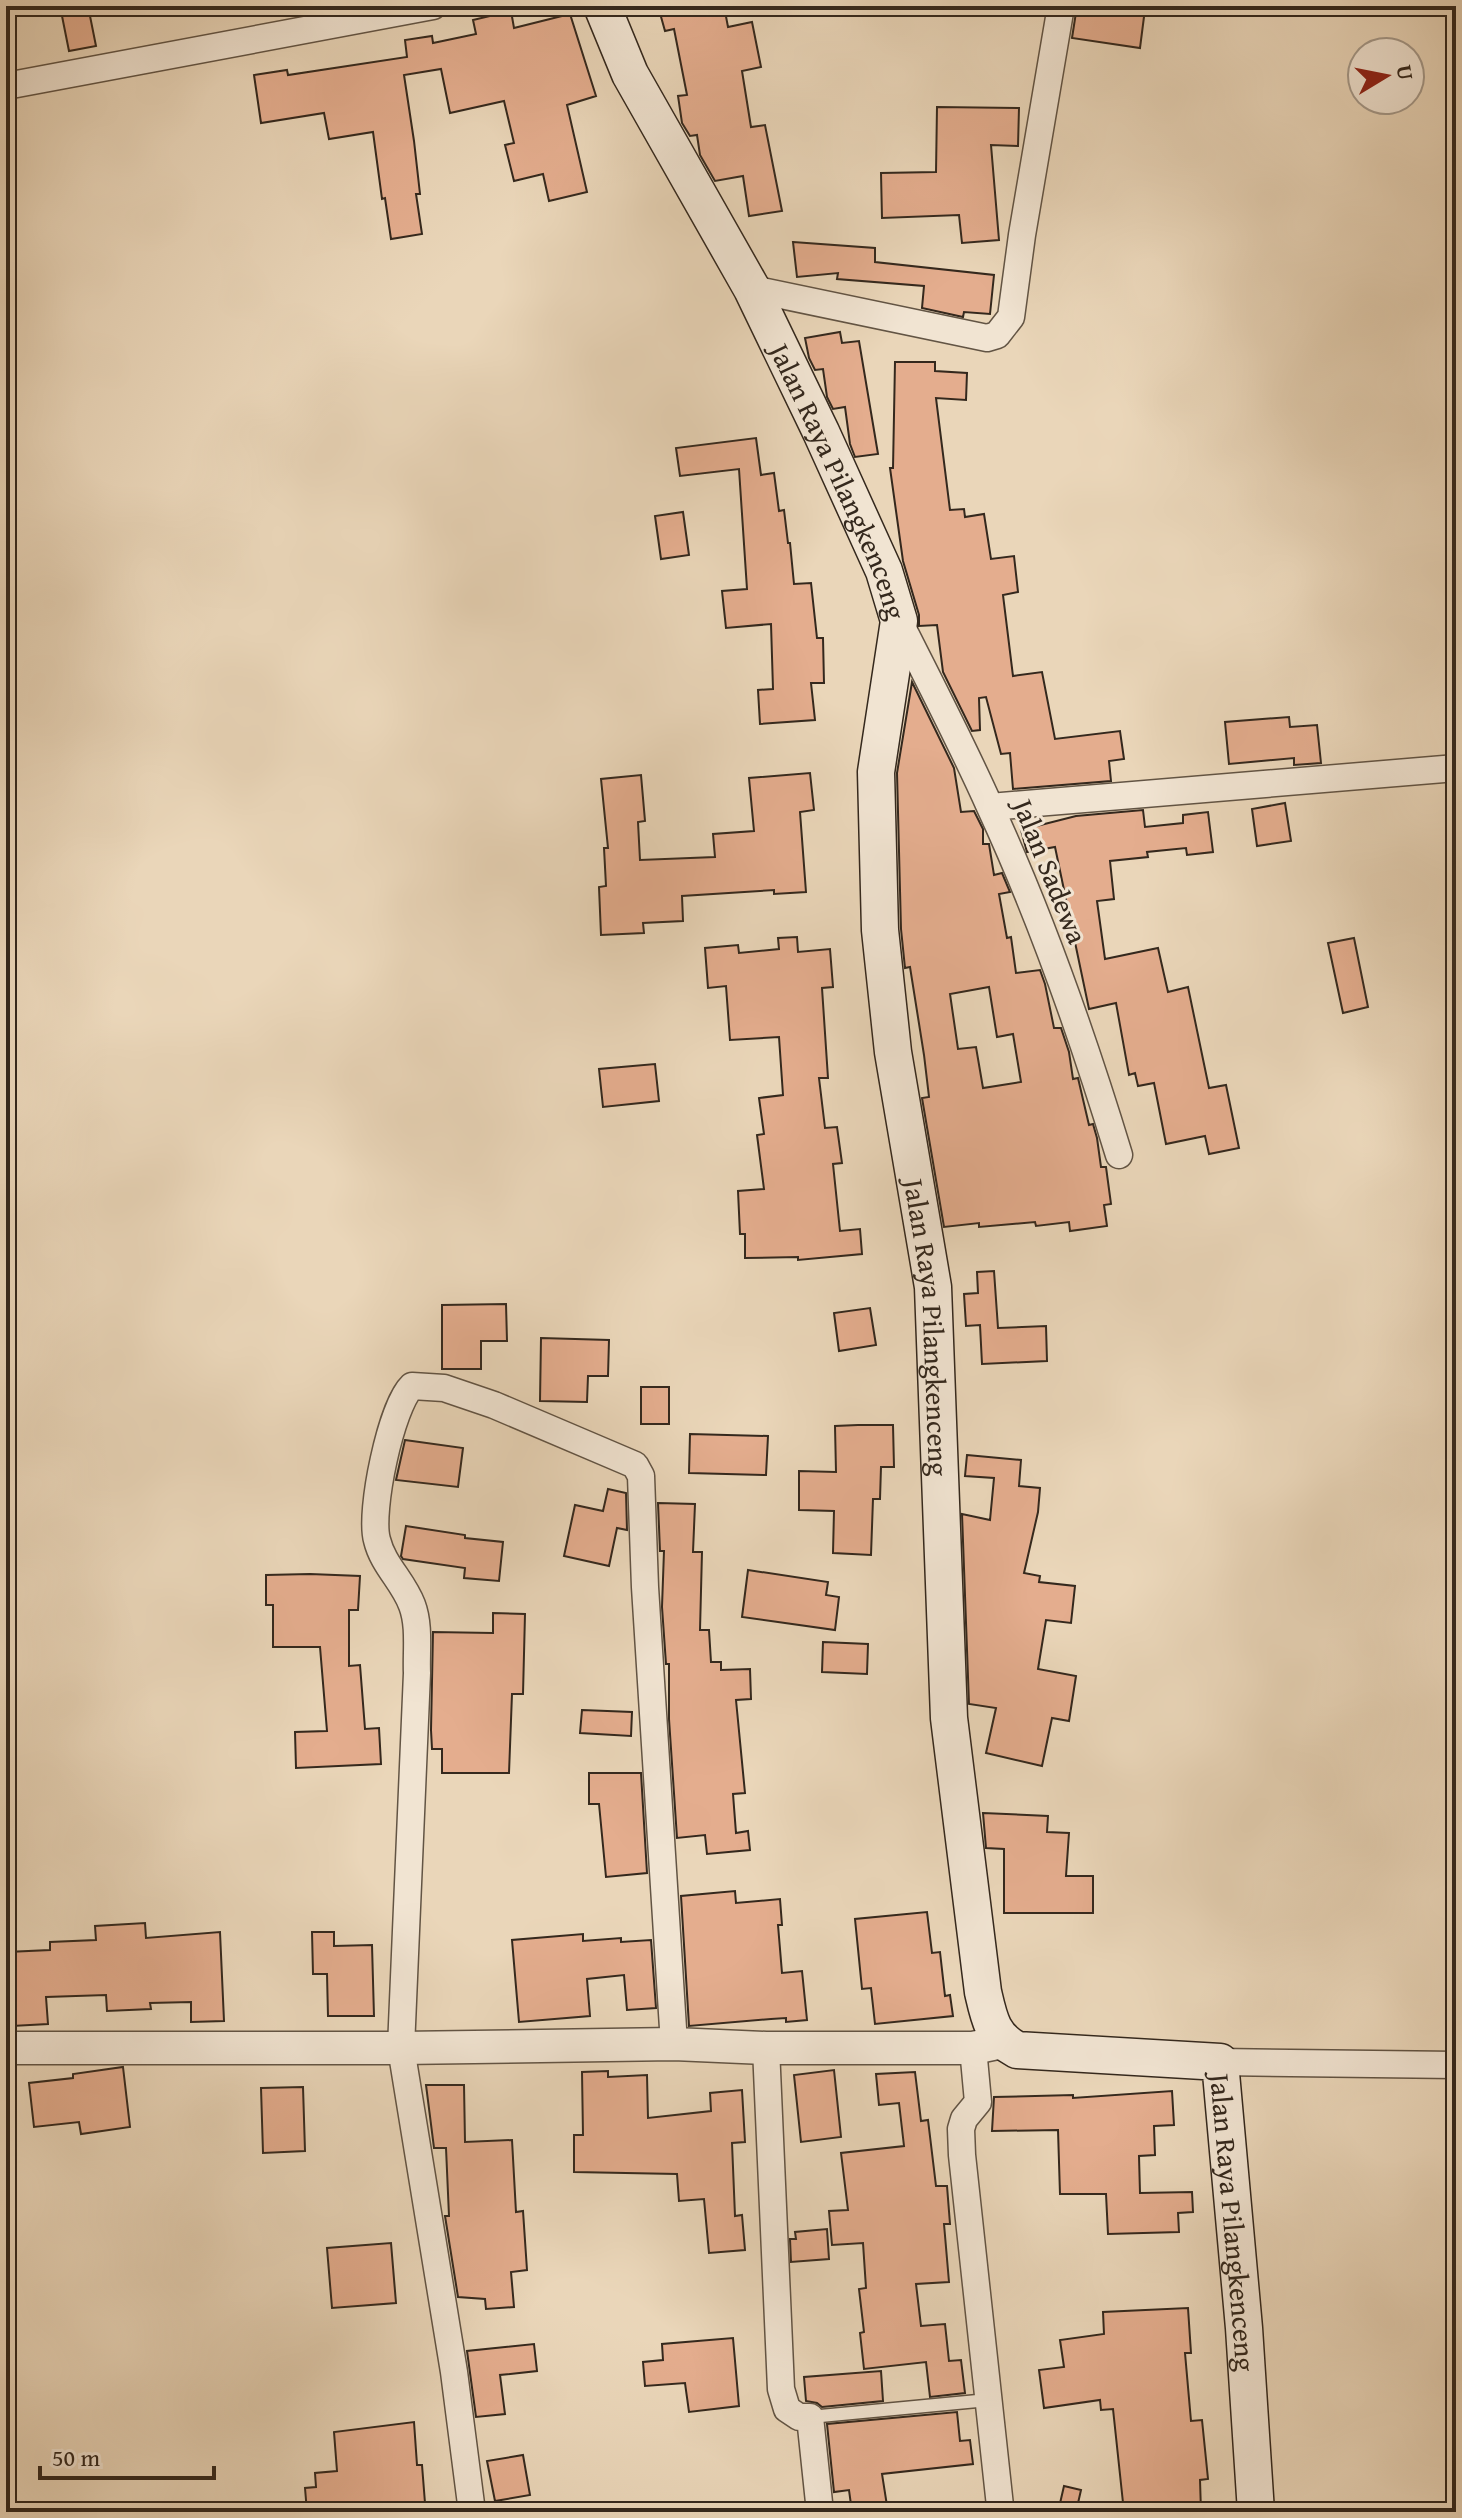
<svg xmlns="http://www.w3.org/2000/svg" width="1462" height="2518" viewBox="0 0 1462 2518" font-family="'Gentium Book Plus',serif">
  <rect width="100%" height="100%" fill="#ead6b9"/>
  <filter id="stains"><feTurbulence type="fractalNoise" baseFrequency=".0025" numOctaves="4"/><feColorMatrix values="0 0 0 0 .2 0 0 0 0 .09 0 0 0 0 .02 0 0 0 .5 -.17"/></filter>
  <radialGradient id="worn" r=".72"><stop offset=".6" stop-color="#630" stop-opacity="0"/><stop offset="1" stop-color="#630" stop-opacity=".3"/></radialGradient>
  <path fill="#e4ad8e" stroke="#34281d" stroke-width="2" fill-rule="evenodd" d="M60,6h28l8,40 -27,5z
    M658,6h66l4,21 24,-5 9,45 -19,4 9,56 14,-2 17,86 -33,5 -6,-40 -28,5 -15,-26 -3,-20 -7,1 -8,-13 -4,-27 9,-1 -13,-66 -9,2z
    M1077,6h45l23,3 -5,39 -68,-10z
    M511,11l3,17 56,-14 26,82 -29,9 20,87 -38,9 -6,-27 -29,7 -9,-36 9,-2 -10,-42 -54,12 -9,-44 -37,6 10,66 6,53h-4l6,40 -31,5 -6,-41 -3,1 -9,-67 -44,7 -5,-26 -63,10 -7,-48 33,-5 1,5 119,-18 -2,-17 27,-4 1,7 43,-9 -3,-14z
    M937,107l82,1 -1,38 -27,-1 8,95 -37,3 -3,-28 -77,3 -1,-45 55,-1z
    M793,242l82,6v14l119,13 -4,39 -26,-2 -1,5 -41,-9 2,-22 -87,-7 1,-6 -41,4z
    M840,332l2,11 17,-2 19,113 -23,3 -5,-13 -5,-37 -12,2 -6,-12 -4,-28 -8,1 -6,-12 -4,-20z
    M895,362h40v9l32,2 -1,27 -30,-2 14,112 14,-1 1,8 19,-3 7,45 23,-3 4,36 -15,3 10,81 29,-4 13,67 65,-8 4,28 -15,2 2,20 -98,8 -3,-36 -9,1 -15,-57 -7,1 1,32 -8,1 -29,-59 -6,-47 -18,1v-11l-16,-54 -13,-93h3z
    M756,438l5,37 13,-2 5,38 5,-1 4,33h2l4,41 17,-1 6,55h6l1,45h-13l4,37 -55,4 -2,-34 15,-1 -2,-65 -45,4 -4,-37 25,-2 -8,-120 -59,7 -4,-28z
    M683,512l6,43 -28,4 -6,-43z
    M912,682l42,86 7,44 13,-1 9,18v15h6l5,31 8,-2 8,19 -11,2 8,44 4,-1 5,36 24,-3 5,14 9,44h7l8,24 4,27 5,-1 11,47 4,-1 4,14 4,29h5l5,37 -7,1 3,21 -37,5 -1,-9 -33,4 -1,-4 -56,5v-4l-35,4 -22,-129 7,-1 -5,-42 -14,-88 -5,1 -4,-39 -4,-156zM989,987l8,50 16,-3 8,48 -38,6 -7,-41 -18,2 -8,-55z
    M1289,717l1,10 27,-2 4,38 -27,2v-7l-65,6 -4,-42z
    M810,773l4,37 -14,2 6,80 -32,2v-4l-92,6 1,25 -40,2 1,10 -43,2 -2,-48 7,-1 -2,-38h4l-7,-69 40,-4 4,46 -7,1 2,38 75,-3 -2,-23 41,-3 -5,-53z
    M1285,803l6,38 -34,5 -5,-37z
    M1143,810l2,17 38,-4v-8l25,-3 5,40 -26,3 -1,-7 -39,4 1,5 -38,4 4,38 -17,2 8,58 53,-11 10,44 20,-5 21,101 17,-3 13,63 -30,6 -4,-18 -39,8 -12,-61 -16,3 -3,-13 -6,2 -13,-72 -27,6 -34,-162 -28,5 -6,-22 55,-14z
    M797,937l1,15 32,-3 3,38 -11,1 6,90h-9l6,50 12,-1 5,36 -9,1 7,67 20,-2 2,25 -64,6v-3l-53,1v-24h-5l-2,-43 26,-2 -7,-54 7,-1 -5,-36 24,-3 -4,-58 -49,3 -4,-54 -18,2 -3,-40 33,-3 1,8 40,-4 -1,-11z
    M1354,938l14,69 -25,6 -15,-70z
    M655,1064l4,37 -56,6 -4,-38z
    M994,1271l4,57 48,-2 1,35 -65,3 -2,-39 -14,1 -2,-32 14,-1 -1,-21z
    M506,1304l1,37h-26v28h-39v-64z
    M870,1308l6,37 -37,6 -5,-38z
    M541,1338l68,2 -1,36h-20l-1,26 -47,-1z
    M641,1387h28v37h-28z
    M858,1425h35l1,42h-13l-1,32h-7l-2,56 -38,-2 1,-42 -35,-1v-39l37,1 -1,-46z
    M690,1434l78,2 -2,39 -77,-2z
    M405,1440l58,8 -5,39 -62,-7z
    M967,1455l54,5 -2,26 21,2 -2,24 -14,61 16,3 -1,6 36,4 -4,37 -25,-3 -8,49 38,7 -7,45 -17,-3 -10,48 -56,-13 10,-45 -27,-4 -7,-190 28,6 4,-42 -29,-2z
    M608,1489l18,4 1,37 -10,-2 -8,38 -45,-10 11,-51 28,6z
    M658,1503l37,1 -2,48h9l-2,78h9l2,32h10v8l29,-1 1,30 -15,1 9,93 -12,1 3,39 12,-2 2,19 -43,4 -2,-19 -28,3 -8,-119v-55h-3l-4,-57 2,-56h-4z
    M406,1526l59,9v3l38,4 -4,39 -35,-3 1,-10 -62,-9 -2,-3z
    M748,1570l80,12 -2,13 13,2 -4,33 -93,-13z
    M310,1574l50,2 -2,34h-9v56l11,-1 5,64 14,-1 2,36 -85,4 -1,-36 32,-1 -7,-84h-47v-42h-7v-30z
    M493,1613l32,1 -2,80h-11l-3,79h-67v-24h-10l-1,-19 2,-98 60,1z
    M823,1642l45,2 -1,30 -45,-2z
    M582,1710l50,2 -1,24 -51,-3z
    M589,1773h52l6,100 -41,4 -7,-73h-10z
    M983,1813l65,3 -1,16 22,1 -3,43h27v37h-89v-64l-18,-1z
    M735,1891l1,12 44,-4 2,26h-4l4,48 20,-2 5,49 -21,2v-4l-15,1 -82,7 -8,-130z
    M927,1912l5,41 8,-1 5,44 5,-1 3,21 -78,8 -4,-36 -9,1 -7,-70z
    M145,1923l1,15 74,-6 4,89 -33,1v-20l-41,1 1,6 -44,2 -1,-16 -60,2 2,27 -36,2 -5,-74 43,-2v-8l46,-2 -1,-14z
    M312,1932h22v14l38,-1 2,71h-46l-1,-42h-14z
    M583,1934v7l38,-3v4l30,-2 5,68 -29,2 -3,-35 -37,4 3,37 -71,6 -7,-82z
    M123,2067l7,60 -49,7 -2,-12 -45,5 -5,-44 44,-5v-4z
    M834,2070l7,67 -40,5 -7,-67z
    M608,2071v6l39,-2 1,43 63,-7 -1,-18 32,-3 3,52 -13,1 3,73 7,-1 3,35 -36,3 -5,-54 -25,2 -2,-27 -103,-2v-37h9l-1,-63z
    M915,2072l6,49 7,-1 8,66h11l3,38h-6l5,58 -33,2 5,42 24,-2 4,37 12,-1 4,33 -35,4 -4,-35 -62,7 -4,-36 4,-1 -5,-43 7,-1 -3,-45 -31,2 -3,-34 19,-1 -7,-57 63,-7 -5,-43 -20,2 -3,-31z
    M426,2085h38l1,57 47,-2 4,72 7,-1 4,59 -16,2 3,35 -28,2 -1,-10 -27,-2 -13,-81h4l-3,-68h-12z
    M303,2087l2,64 -42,2 -2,-65z
    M1172,2091l2,34 -20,1 1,29 -16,1 1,37 52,-1 1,20 -15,1 1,19 -71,2 -2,-40h-46l-2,-64 -66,1 2,-34 79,-2v3z
    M827,2229l2,30 -38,3 -1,-23h6l-1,-7z
    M391,2243l5,60 -64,5 -5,-60z
    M1188,2308l3,45h-6l6,68 11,-1 6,59 -8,1 1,32h-77l-11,-103 -12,1 -1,-10 -56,8 -5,-38 25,-3 -4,-27 44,-6 -1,-22z
    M733,2338l6,68 -50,6 -4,-29 -40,3 -2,-24 20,-2 -1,-16z
    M534,2344l3,27 -37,4 5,39 -29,3 -9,-66z
    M881,2371l2,30 -61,6 -5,-4 -11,-2 -2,-24z
    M957,2412l3,29 10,-1 3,24 -91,10 6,38h-36l-3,-22 -15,2 -7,-68z
    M414,2422l3,43h5l3,38 -118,9 -2,-24 11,-1 -1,-14 22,-2 -3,-39z
    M523,2455l7,40 -35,6 -8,-40z
    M1064,2486l17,4 -5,22h-18z"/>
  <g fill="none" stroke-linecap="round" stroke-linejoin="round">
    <defs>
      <path id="service" d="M810,2417l178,-17"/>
      <path id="minor" d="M6,86l427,-80
        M752,289l235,49 10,-3 14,-18 11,-82 39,-229
        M899,621c31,62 63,123 91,186 52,112 93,230 129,348
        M990,807l466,-39
        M766,2048l15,341 6,20 12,8h11l10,95
        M973,2048l5,54 -14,17 -3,10 1,26 38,351
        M1220,2062l236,3
        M472,2512l-18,-140 -53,-324 16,-375c-1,-21 3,-47 -5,-68 -9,-24 -29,-40 -35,-65 -8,-28 14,-134 35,-154l32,2 50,17 141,60 6,11 4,111 29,457"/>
      <path id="tertiary" d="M6,2048h395l273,-4 92,4h207l29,-6"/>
      <g id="secondary">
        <path id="s1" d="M602,6l28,68 122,215 69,143 63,139 15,50 -23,151 4,158 13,122 40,235 16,431 34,274c6,26 9,45 34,58l203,12 24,266 12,184"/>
      </g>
    </defs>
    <use href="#service" stroke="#625444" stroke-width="15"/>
    <use href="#minor" stroke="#625444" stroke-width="29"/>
    <use href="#tertiary" stroke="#625444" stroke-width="35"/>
    <use href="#secondary" stroke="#34281d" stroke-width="39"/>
    <use href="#service" stroke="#f1e4d2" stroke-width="12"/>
    <use href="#minor" stroke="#f1e4d2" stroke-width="26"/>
    <use href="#tertiary" stroke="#f1e4d2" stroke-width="32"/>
    <use href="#secondary" stroke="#f1e4d2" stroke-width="36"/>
  </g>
  <g text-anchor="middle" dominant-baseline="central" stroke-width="6" stroke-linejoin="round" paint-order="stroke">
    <g font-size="28" fill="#34281d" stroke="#f1e4d2">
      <text stroke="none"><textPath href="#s1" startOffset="532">Jalan Raya Pilangkenceng</textPath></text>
      <text transform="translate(1051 871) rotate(68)">Jalan Sadewa</text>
      <text stroke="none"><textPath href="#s1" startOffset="1396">Jalan Raya Pilangkenceng</textPath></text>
      <text stroke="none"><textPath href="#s1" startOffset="2498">Jalan Raya Pilangkenceng</textPath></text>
    </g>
  </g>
  <rect width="1462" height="2518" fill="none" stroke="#ead6b9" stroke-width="32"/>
  <rect x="8" y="8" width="1446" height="2502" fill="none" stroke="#34281d" stroke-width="4"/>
  <rect x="16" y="16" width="1430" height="2486" fill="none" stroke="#34281d" stroke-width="2"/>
  <g transform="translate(1386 76) rotate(80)"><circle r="38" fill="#f1e4d2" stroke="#a5998a" stroke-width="2"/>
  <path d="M0-6L14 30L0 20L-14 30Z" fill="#8f2418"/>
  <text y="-12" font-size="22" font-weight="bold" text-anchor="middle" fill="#34281d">U</text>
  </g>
  <path d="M40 2466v12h174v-12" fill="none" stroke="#34281d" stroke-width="4"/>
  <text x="52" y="2466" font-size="24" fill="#34281d" stroke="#f1e4d2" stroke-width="6" paint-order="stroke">50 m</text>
  <rect width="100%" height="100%" filter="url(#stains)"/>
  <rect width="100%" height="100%" fill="url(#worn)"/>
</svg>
